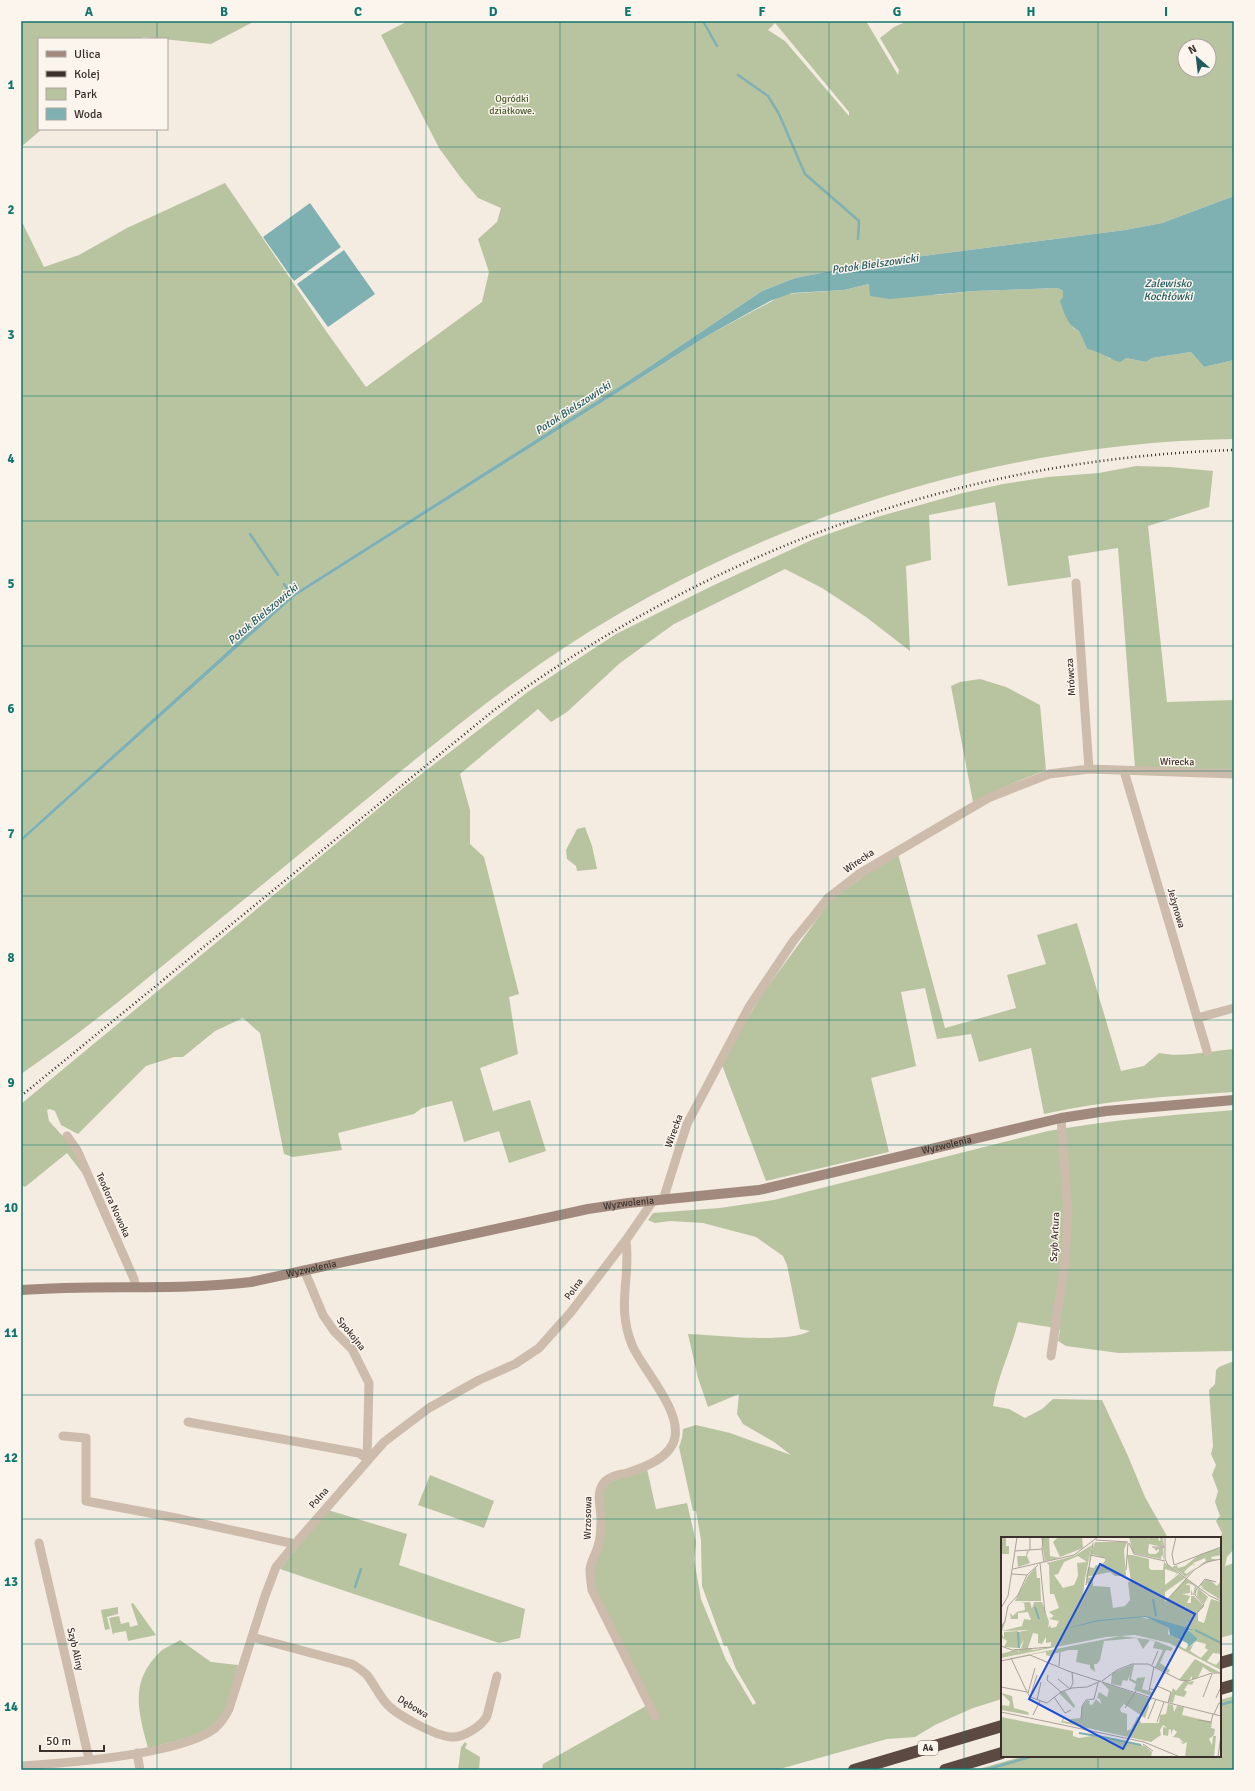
<svg xmlns="http://www.w3.org/2000/svg" width="1255" height="1791" viewBox="0 0 1255 1791" font-family="Signika,sans-serif">
  <rect width="100%" height="100%" fill="#f4ebe1"/>
  <path fill="#b8c4a0" fill-rule="evenodd" d="M21,21h234l-44,23 -68,-7 -2,2h-102v90h3l-21,18z
    M408,21h458l32,54 1,-5 -19,-32 14,-11 9,-4v-2h331v175l-72,27 -37,7 -241,31 -89,17 -33,13 -134,90 -343,218 -264,239v-618l23,47 35,-12 48,-27 98,-45 101,148 40,56 116,-85 7,-30 -11,-33 19,-17 4,-14 -23,-10 -17,-20 -22,-30 -58,-113zM775,23l74,89v4l-64,-75 -17,-11zM1185,46h24v24h-24z
    M869,284l67,11 38,-4 84,-3 5,3v6l10,31 6,3 8,18 12,2 11,8 16,-1 20,4 6,-4 39,-6 13,15 30,-7v79c-242,3 -495,87 -694,225 -63,44 -123,94 -183,143 -60,49 -119,98 -180,147 -27,22 -54,45 -82,66 -24,19 -49,36 -74,54v-232l273,-245 413,-261 78,-42 59,-4z
    M1136,466l34,1 43,4 -4,36 -61,19 19,176 67,-2v70l-99,-2 -17,-220 -50,8 3,21 -63,9 -13,-84 -66,13 2,45 -25,6 4,85 -44,-34 -44,-29 -37,-19 -111,55 -54,39 -53,49 -16,10 -13,-13 -78,65 10,36v34l14,13 35,137 -10,3 9,57 -38,14 13,43 37,-11 16,51 -37,12 -10,-32 -35,11 -12,-41 -30,7 -8,6 -76,19 4,17 -49,7 -9,-3 -24,-121 -17,-15 -28,13 -32,26h-9l-28,9 -68,68 -17,-9 -6,-14 -5,-2 -3,1 2,11 20,22 18,36 -20,-26 -42,34 -4,-2v-81l381,-315 127,-98 87,-57 96,-48 102,-47 63,-22 86,-24 40,-9 45,-7 51,-4z
    M980,679l26,8 34,18 6,65 -35,14 -38,18 -22,-116 9,-4z
    M585,827l7,19 5,23 -20,2 -1,-5 -9,-7 -1,-9 11,-21z
    M898,854l47,174 71,-20 -9,-33 39,-11 -9,-29 40,-12 44,148 23,-5 15,-13c24,5 50,-2 75,-4v43c-64,4 -128,8 -190,22l-13,-66 -52,14 -8,-28 -34,5 -12,-51 -24,4 15,74 -45,12 18,74 -123,29 -44,-116 24,-44 17,-28 68,-93 41,-30z
    M1234,1110v241l-115,2 -53,-7 -8,-5 2,-11 -11,-3 -31,-5c-7,28 -21,56 -25,84l16,3 16,9 17,-9 11,-10 49,1 26,56 17,41 23,41h-166v161l-29,9 -38,17 -20,12 -28,2 -111,31h-234l1,-6 103,-58 -50,-113 -4,-20 9,-80 9,-11 37,-13 9,40 31,-6 9,39 -2,17 7,40 25,61 27,45 3,-2 -20,-34 -9,-23h-3l-22,-60 -1,-46 -5,-29h-3l-14,-64 3,-9 1,-9 13,-4 34,8 61,22 -17,-13 -31,-18 -6,-10 2,-20 -31,13 -10,-29 -10,-44c29,1 99,10 122,-3l-10,-2 -13,-64 -4,-9 -27,-19 -53,-14 -33,-2 -15,2 -7,-3 5,-7 67,-5 54,-8 274,-69c62,-11 124,-16 186,-21z
    M1234,1361v188l-7,8 -2,9 9,-3v71l-14,4v-99l2,-6 -6,-12 4,-5 -5,-14 3,-11 -6,-16 4,-10 -5,-11 2,-8 -4,-56 6,-6 1,-14 3,-3z
    M430,1475l64,26 -10,27 -66,-23z
    M328,1510l79,24 -8,31 126,44 -5,29 -21,5 -219,-74z
    M133,1603l23,32 -28,6 -2,-10 -12,2 -1,2 -4,-17 10,-2 2,8 8,-2 1,5 8,-2 -7,-21z
    M118,1607v7l-11,3 3,12 -5,1 -4,-20z
    M180,1640l31,22 27,3c-4,17 -8,38 -17,53 -11,17 -54,25 -73,30 -10,-37 -19,-67 13,-97 5,-4 13,-7 19,-11z
    M1234,1696v74h-259l49,-14h196v-56z
    M465,1742l2,2 -2,4 15,9 -1,13h-21l3,-23z"/>
  <path fill="#7fb0b2" d="M1234,196v164l-30,7 -13,-15 -39,6 -6,4 -20,-4 -6,4c-12,-3 -20,-11 -33,-13l-8,-18c-11,-5 -15,-18 -19,-30l3,-4v-6l-5,-3 -84,3 -84,8 -20,-3 -1,-12 -25,6 -52,3 -22,8 -63,35 -413,261 -273,245v-4l264,-239 343,-218 134,-90 33,-13 89,-17 241,-31 37,-7z
    M310,203l31,44 -47,34 -31,-44z
    M344,250l31,44 -47,33 -31,-43z"/>
  <g fill="none" stroke-linecap="round" stroke-linejoin="round">
    <path stroke="#7fb0b2" stroke-width="2.5" d="M703,21l14,25
      M738,75l30,21 11,18 26,60 54,47 -1,18
      M250,534l28,41
      M284,584l9,12
      M355,1587l6,-18
      M1220,1705l14,-4
      M985,1770l48,-14"/>
    <path stroke="#cdbbac" stroke-width="9" d="M1076,583l13,186
      M1124,771l83,280
      M1197,1018l37,-10
      M67,1136l10,14 57,129 1,7
      M663,1200l24,-76 62,-117 45,-67 19,-23 15,-19 31,-24 129,-76 61,-24 40,-5 145,5
      M626,1240c5,38 -10,65 6,105 11,25 48,63 43,92 -4,21 -30,30 -48,36 -8,2 -19,3 -24,11 -7,9 -2,25 -2,35 0,9 0,19 -3,27 -2,8 -7,15 -8,23 0,7 1,14 2,21l63,126
      M305,1272l18,43 11,16 18,18 17,34 -2,76
      M1051,1356l14,-95 3,-47 -7,-96
      M188,1422l171,31 8,6
      M63,1436l23,2v63l90,17 119,26
      M39,1543l50,216
      M252,1637l100,27c5,3 11,7 15,11 7,9 12,20 19,28 10,12 50,33 65,34 12,1 31,-11 36,-21l10,-40
      M137,1753l3,17
      M21,1766c46,-3 158,-11 193,-37 7,-6 11,-12 15,-20l36,-113 11,-29 19,-23 89,-102 45,-34 50,-28 36,-16 24,-16 32,-36 55,-72 27,-39"/>
    <path stroke="#a18a7d" stroke-width="10" id="s1" d="M21,1290c77,-6 154,1 230,-8l337,-73 40,-6 131,-13 302,-72 45,-7 128,-11"/>
    <path stroke="#5c4a42" stroke-width="12" d="M1220,1663l14,-4
      M1220,1689l14,-4
      M854,1770l148,-44
      M945,1770l57,-17"/>
    <path stroke="#3b302b" stroke-width="2.5" stroke-dasharray="1 3" stroke-linecap="butt" d="M21,1096l472,-385c221,-162 467,-252 741,-261"/>
  </g>
  <path fill="none" stroke="#0f766e" stroke-width="1" stroke-opacity="0.55" d="M157,21v18M291,21v1749M426,21v1749M560,21v1749M695,21v1749M829,21v1749M964,21v1749M1098,21v1517M157,129v1641M21,147h1213M21,272h1213M21,396h1213M21,521h1213M21,646h1213M21,771h1213M21,896h1213M21,1020h1213M21,1145h1213M21,1270h1213M21,1395h1213M21,1519h1213M21,1644h981M1220,1644h14M1098,1756v14"/>
  <g text-anchor="middle" dominant-baseline="central" stroke-width="3" stroke-linejoin="round" paint-order="stroke">
    <rect fill="#fbf5ee" stroke="#756b66" stroke-width="1" x="918" y="1741" width="20" height="14" rx="3"/>
    <g font-size="9" font-weight="bold" fill="#3b302b">
      <text x="928" y="1748">A4</text>
    </g>
    <g font-size="10" fill="#4a5a2e" stroke="#fbf5ee">
      <text x="512" y="99">Ogródki<tspan x="512" dy="12">działkowe.</tspan></text>
    </g>
    <g font-size="10" fill="#3b302b" stroke="#fbf5ee">
      <text transform="translate(1071 677) rotate(-94)">Mrówcza</text>
      <text transform="translate(1177 762) rotate(1)">Wirecka</text>
      <text transform="translate(859 861) rotate(-34)">Wirecka</text>
      <text transform="translate(1176 908) rotate(74)">Jeżynowa</text>
      <text transform="translate(674 1131) rotate(-70)">Wirecka</text>
      <text stroke="none"><textPath href="#s1" startOffset="940">Wyzwolenia</textPath></text>
      <text stroke="none"><textPath href="#s1" startOffset="616">Wyzwolenia</textPath></text>
      <text transform="translate(113 1205) rotate(66)">Teodora Nowoka</text>
      <text transform="translate(1055 1237) rotate(-87)">Szyb Artura</text>
      <text stroke="none"><textPath href="#s1" startOffset="292">Wyzwolenia</textPath></text>
      <text transform="translate(574 1289) rotate(-54)">Polna</text>
      <text transform="translate(351 1334) rotate(51)">Spokojna</text>
      <text transform="translate(319 1498) rotate(-49)">Polna</text>
      <text transform="translate(588 1518) rotate(-89)">Wrzosowa</text>
      <text transform="translate(75 1649) rotate(77)">Szyb Aliny</text>
      <text transform="translate(413 1707) rotate(31)">Dębowa</text>
    </g>
    <g font-size="11" font-style="italic" fill="#1f5a5e" stroke="#fbf5ee">
      <text transform="translate(875 264) rotate(-8)">Potok Bielszowicki</text>
      <text x="1168" y="283">Zalewisko<tspan x="1168" dy="13">Kochłówki</tspan></text>
      <text transform="translate(573 408) rotate(-33)">Potok Bielszowicki</text>
      <text transform="translate(263 614) rotate(-40)">Potok Bielszowicki</text>
    </g>
  </g>
  <g transform="translate(1001 1537)">
    <rect width="220" height="220" fill="#f4ebe1"/>
    <path d="M0,0h5v9h3v8h-8zM40,0h8l1,19 10,2 -15,3zM57,0h24l1,11 -23,9 -7,-15zM128,0h19l1,3v-3h9l1,4 2,-1 -2,-3 4,1 1,9 -15,-3 -1,7 1,3h7l3,-3v-2l-3,2 -2,-3 9,-1 1,13 -2,-6 -1,5 -28,-6zM94,5h32l-3,8 2,26h-11l-5,-4 -24,5 2,-10 6,1 2,-3 4,1 5,-5v-3l-14,-4zM91,8l-7,33 -2,17 5,-10 -2,-7 7,-1v9l17,1 3,21 12,-2 5,-6 -2,-18 3,-1 -4,-26h5l17,4v9l2,2h12l1,-8 14,11 -4,4 3,-4 -12,-4v16l14,-11 6,4 -20,14v10l21,-23 11,7 -3,9h-3v-6l2,6 2,-9 -7,-3 -2,2h4v8l-8,1 8,2 -3,7h4v-7h3l10,10 -12,13 6,-6v8l6,2 7,-24 10,3v52l-8,-1 -6,8 9,4 4,-5 1,10 -52,-27 -34,-8 -29,2 -105,21v-4l17,-5 1,4v-4l6,-1h-4l3,-9 -5,9 -1,-16 11,-2 -28,1v-4l5,-7 -4,11 20,-5 2,-7 7,1 -3,-8 -10,1v6h-7l-1,-6 3,3 4,-4 8,-2 -1,-8 -11,1 17,-1 2,7 2,-7h8l7,20 -1,6 2,-3 1,3 5,-1 3,-6 -10,-2 5,-3 -5,-4 10,-4 -5,-14h-4l-1,-29 -2,-2 27,-7zM77,19l9,6 -10,1 1,13 -4,9 -11,3 -9,-13 4,-1 6,-12zM139,80h9l30,10 14,2 -5,2 10,8 -8,8 -2,-2 -2,4 -3,-1 -3,-2 2,-5 -14,-7 1,-6 -14,-8zM32,96l5,1v9l4,1 4,-7v6l5,-1v5l-18,3 -5,-2zM194,104l11,3 -1,4 3,2 -7,8 -11,-7zM219,11l1,7 -10,2 1,2h5l-19,7 8,-5 -1,-3 -12,5 3,4 -3,-3 -4,3 -5,5 2,2 9,-6 -9,9 -14,-10 11,-4 -6,2 1,3 7,-2 15,-12zM28,13l-2,6 3,7 -12,4 -1,-11h9l1,-5zM35,30l1,11h3l1,23h-26l13,-25zM204,43h5l7,6 4,-5v19l-21,-13 4,1 -4,-3zM197,51l10,9 -4,7 -7,-8zM17,94v17l-14,-1 3,-6 -6,-4v-5l3,6v-6zM120,99l32,4 20,8 -2,3 -5,-1 -6,13 10,7 -2,3 -13,-6 8,-17 -10,-2 2,-7 -5,-1 -7,9 -6,-11 -33,3 -4,19 -3,4h-3l1,8 -5,-4v-3l-14,-3 2,-12h-9l-16,4v3l-7,-2v-3l-45,8zM194,122l26,14 -11,-1 -7,-5 -5,10 -6,3v-4l-4,6 6,-1 -2,4 -4,-1 -4,6 3,2 -3,5 -9,-2 -2,8 -5,-1 5,-14 3,3 8,-10 -5,-1zM133,127l-3,15 5,2 1,-3 8,-1 -3,12 10,3 -1,4 -17,-6 2,-6 -7,-4 1,-5 -3,6 -4,-1 -2,6 -10,-2 1,-11zM100,145l51,17 -4,3 1,4 -4,12 -21,-14 -4,5 1,3 6,2v17l4,-2 7,-13 3,7h18l1,-8 6,-1 2,-10 5,1 1,7 3,-6 7,1 -2,8 30,7 -1,6 4,1 -1,6 -5,4 3,6 1,-9h3l-2,21h-29l2,-15 -4,2 -3,-2 4,1 -5,-5 -6,-1 4,-5 -4,-3 -2,6v-5l-2,-1 -1,7 -5,-1v-8l4,1 -4,-3 -3,5 1,5 -10,7 -100,-22 10,2 5,-8 -3,7 5,1 3,-3 10,-1 1,-11 4,-6h4l-1,3 3,1 4,-6 5,5 -1,-5 -3,-1 2,-6 8,5 2,-7zM64,154l10,15 -1,2 -15,-15zM0,156l11,3 2,12 14,4 1,3 -28,-5v-5l8,1 1,-4zM0,180l72,14v5l6,2 19,-3 47,11 7,6 -1,5h-150z" fill="#b8c4a0" fill-rule="evenodd"/>
    <path d="M145,79l49,14h-7l10,9 -9,8 -2,-4 -17,-8 -1,-7 -23,-11 -47,4 -42,10 -56,1 56,-1 41,-11z" fill="#7fb0b2"/>
    <path fill="none" stroke="#7fb0b2" stroke-width="2" d="M152,62l3,17M34,70l4,12M194,93l26,13M17,95l1,16M78,196l18,3M97,199l43,9"/>
    <path fill="none" stroke="#aaa098" stroke-width="1" d="M29,0v13M164,0v22l3,6 42,31 11,5M175,0l-4,17 2,11 47,-18M42,1l-1,11 2,13M95,3l32,2M128,6l5,11 31,7M151,10h13M14,14l27,-2M89,18l15,3M39,26l5,50M12,32l61,-14 24,-18M125,33l2,-27M11,37l15,1M85,48l7,-42M166,63l27,-30 13,-8 14,-3M0,71l7,-12 9,-59M192,81l11,-13 -9,-10 1,-5 9,-11 11,3M0,90l4,-6 3,-15 10,-11 9,-20 11,-10M0,109l11,4 39,-3M10,121l16,34M0,124l29,-6 38,16 93,30 60,15M151,128l6,-14M58,129l1,-14M47,138l-1,5 14,12M57,142l12,10 3,-6 -1,-11M101,144l15,-11 15,-6h16l32,16 8,1 24,-8h9M156,149l14,6 -3,11M0,150l26,5 3,5 17,6 14,-11 11,-4 15,-1 14,-6M149,152l5,1 10,-18M148,154l5,-24M27,156l7,-25M29,160l7,-22M53,160l11,16 6,-3M202,160l9,-23M215,161l5,-11M36,163l4,-18M124,171l11,-17M0,175l143,30 36,15M213,177l5,-11h2M32,178l7,-14M80,182l1,-13 4,-6 8,-1 4,-16M147,182l8,-20M197,183l13,2 2,-8M156,185l7,-20M142,207l10,7M217,220l3,-22"/>
    <path fill="#1d4ed8" fill-opacity="0.15" stroke="#1d4ed8" stroke-width="2" d="M99,27l95,50 -72,135 -94,-50z"/>
    <rect width="220" height="220" fill="none" stroke="#3b302b" stroke-width="2"/>
  </g>
  <rect width="1255" height="1791" fill="none" stroke="#fbf5ee" stroke-width="44"/>
  <rect x="38" y="38" width="130" height="92" fill="#fbf5ee" stroke="#aea6a0"/>
  <rect x="46" y="51" width="20" height="6" fill="#a18a7d" stroke="#aea6a0"/>
  <text x="74" y="58" font-size="12" fill="#3b302b">Ulica</text>
  <rect x="46" y="71" width="20" height="6" fill="#3b302b" stroke="#aea6a0"/>
  <text x="74" y="78" font-size="12" fill="#3b302b">Kolej</text>
  <rect x="46" y="88" width="20" height="12" fill="#b8c4a0" stroke="#aea6a0"/>
  <text x="74" y="98" font-size="12" fill="#3b302b">Park</text>
  <rect x="46" y="108" width="20" height="12" fill="#7fb0b2" stroke="#aea6a0"/>
  <text x="74" y="118" font-size="12" fill="#3b302b">Woda</text>
  <g transform="translate(1197 58) rotate(332)"><circle r="19" fill="#fbf5ee" stroke="#aea6a0"/>
  <path d="M0-3L7 15L0 10L-7 15Z" fill="#1f5a5e"/>
  <text y="-6" font-size="11" font-weight="bold" text-anchor="middle" fill="#3b302b">N</text>
  </g>
  <path d="M40 1745v6h64v-6" fill="none" stroke="#3b302b" stroke-width="2"/>
  <text x="46" y="1745" font-size="12" fill="#3b302b" stroke="#fbf5ee" stroke-width="3" paint-order="stroke">50 m</text>
  <rect x="22" y="22" width="1211" height="1747" fill="none" stroke="#0f766e" stroke-width="1.5"/>
  <g font-size="13" text-anchor="middle" font-weight="bold" fill="#0f766e">
    <text x="89" y="16">A</text>
    <text x="224" y="16">B</text>
    <text x="358" y="16">C</text>
    <text x="493" y="16">D</text>
    <text x="628" y="16">E</text>
    <text x="762" y="16">F</text>
    <text x="897" y="16">G</text>
    <text x="1031" y="16">H</text>
    <text x="1166" y="16">I</text>
    <text x="11" y="89">1</text>
    <text x="11" y="214">2</text>
    <text x="11" y="339">3</text>
    <text x="11" y="463">4</text>
    <text x="11" y="588">5</text>
    <text x="11" y="713">6</text>
    <text x="11" y="838">7</text>
    <text x="11" y="962">8</text>
    <text x="11" y="1087">9</text>
    <text x="11" y="1212">10</text>
    <text x="11" y="1337">11</text>
    <text x="11" y="1462">12</text>
    <text x="11" y="1586">13</text>
    <text x="11" y="1711">14</text>
  </g>
</svg>
